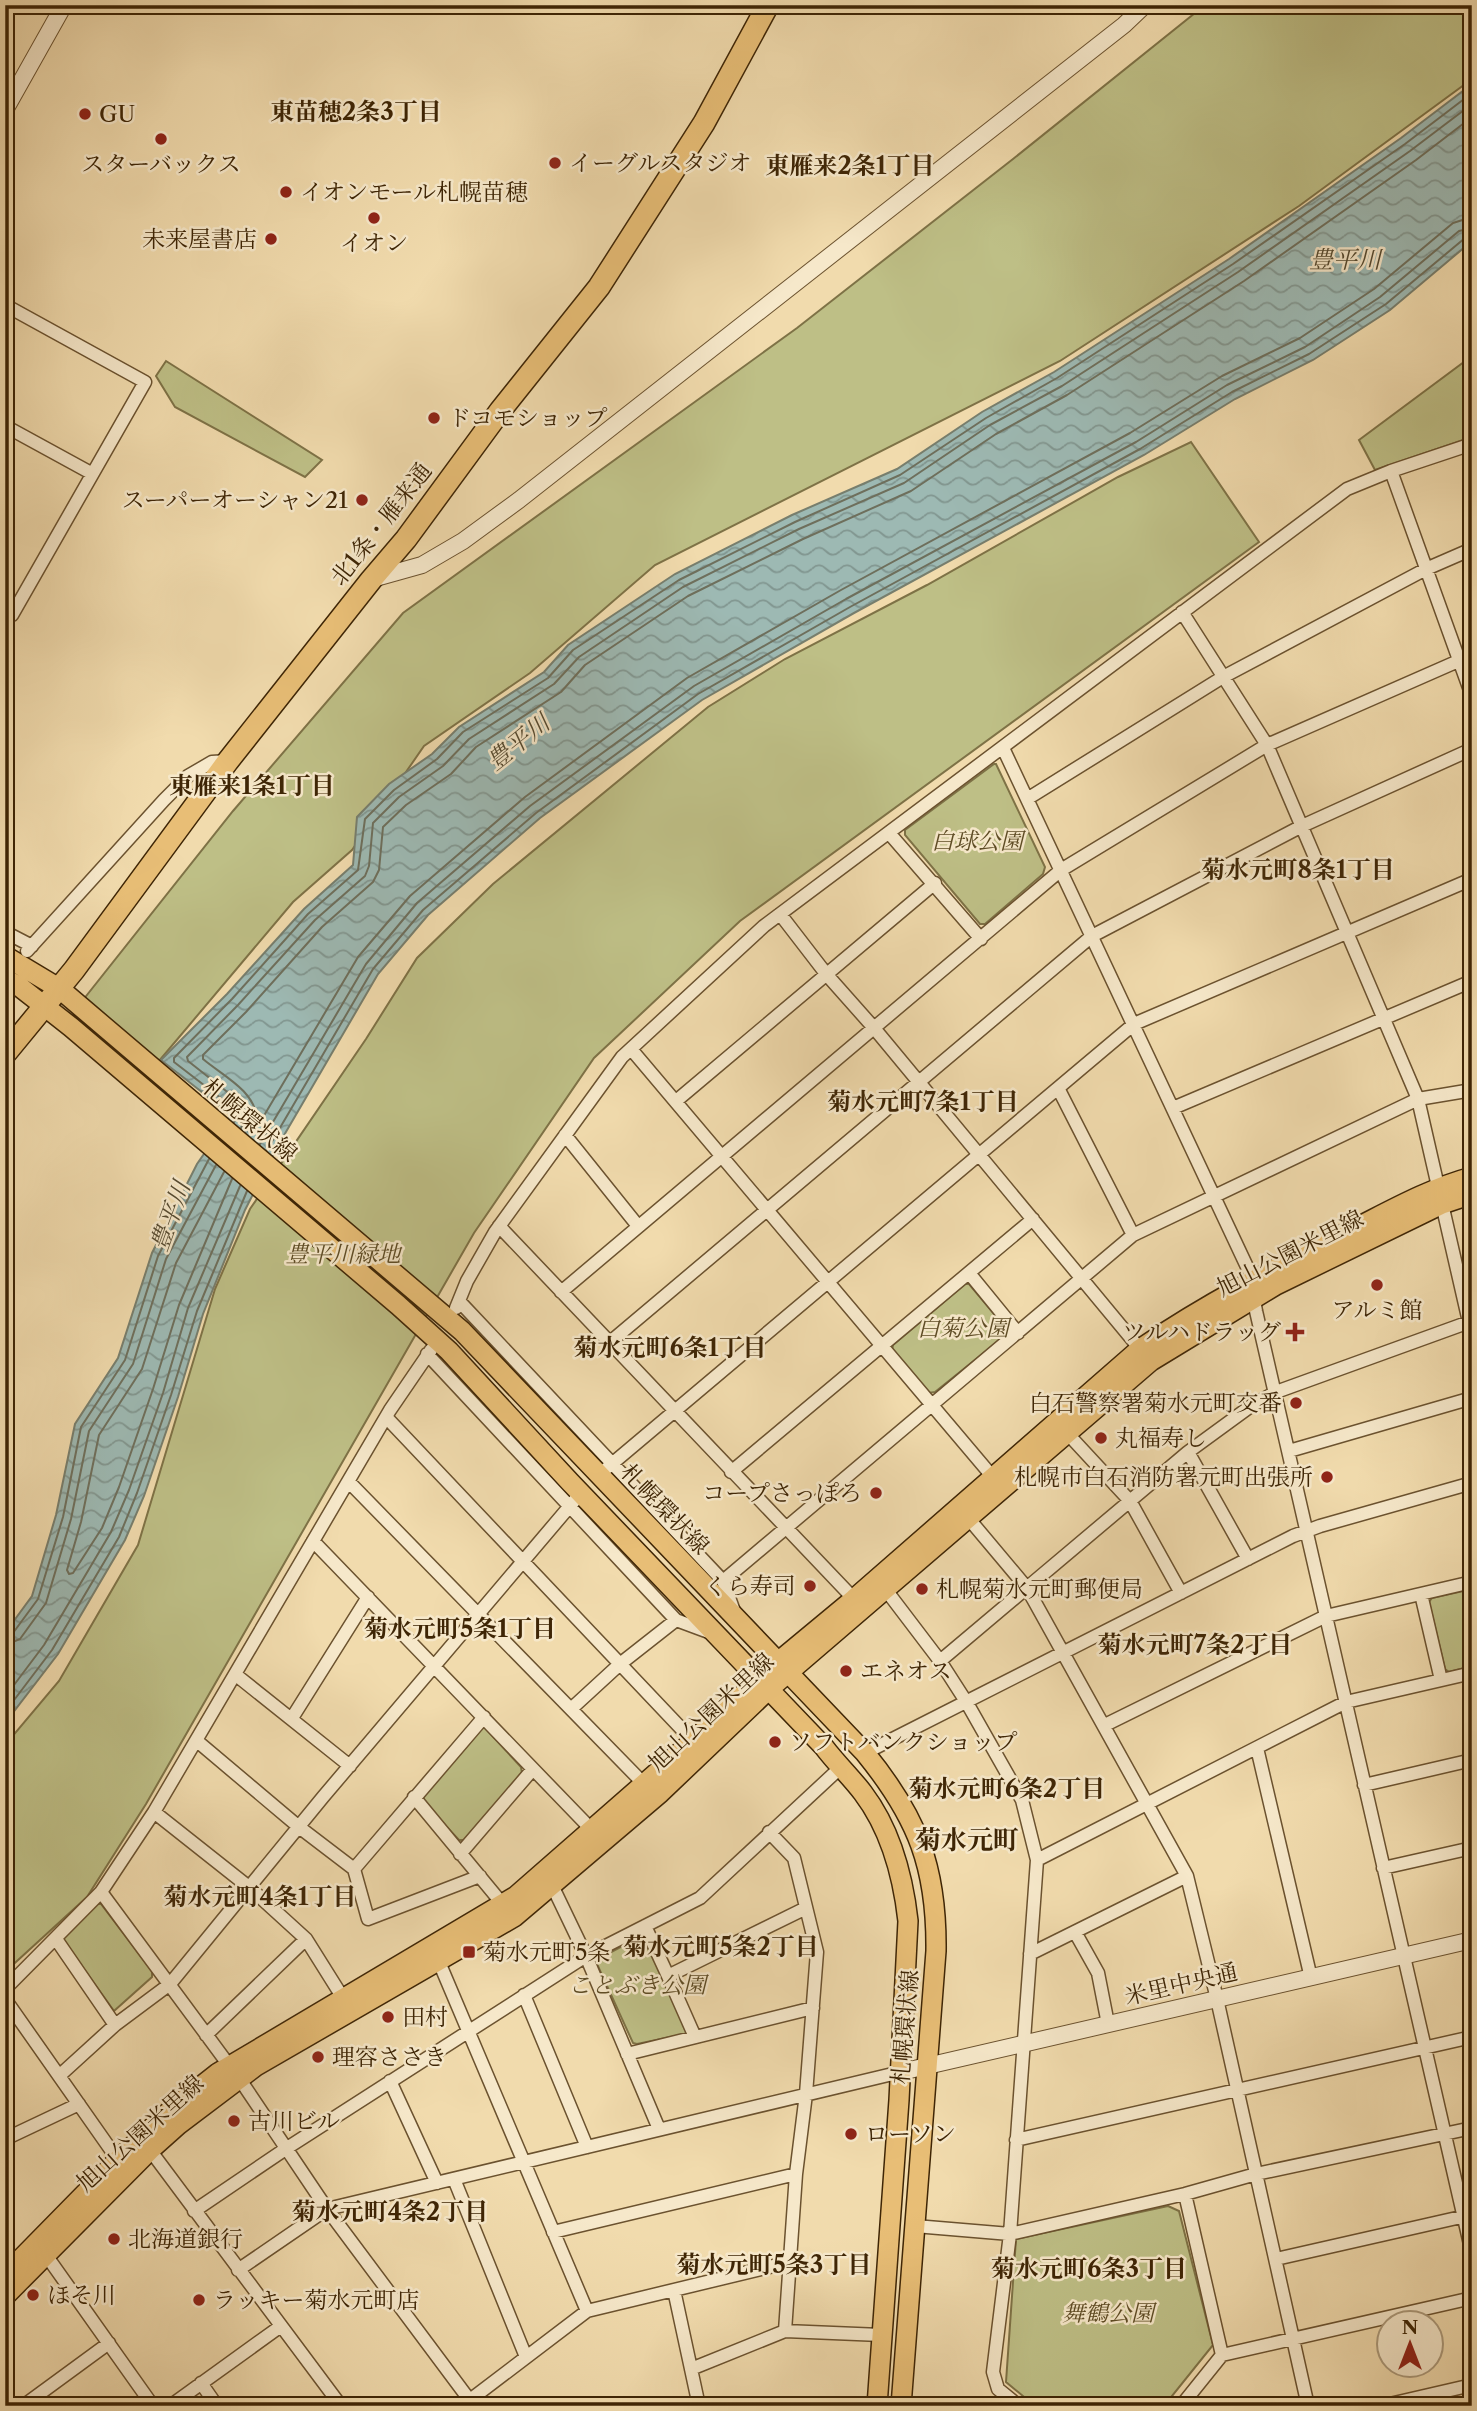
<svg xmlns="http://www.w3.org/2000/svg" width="1477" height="2411" viewBox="0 0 1477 2411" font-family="'Libre Caslon Text','Noto Serif JP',serif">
  <defs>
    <pattern id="water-waves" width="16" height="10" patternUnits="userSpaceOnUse" patternTransform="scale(1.75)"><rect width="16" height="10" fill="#9db9b3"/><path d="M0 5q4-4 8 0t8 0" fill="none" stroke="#819690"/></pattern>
  </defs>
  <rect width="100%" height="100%" fill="#f1dbad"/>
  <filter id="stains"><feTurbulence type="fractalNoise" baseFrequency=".00286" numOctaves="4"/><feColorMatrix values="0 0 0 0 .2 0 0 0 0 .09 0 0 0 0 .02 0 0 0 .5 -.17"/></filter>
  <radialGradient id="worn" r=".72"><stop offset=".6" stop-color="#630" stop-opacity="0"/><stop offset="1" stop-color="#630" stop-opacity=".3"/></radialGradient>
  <path fill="#bebf86" stroke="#7e7246" stroke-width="2" d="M1205,5h267v74l-173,127 -239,155 -405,204 -125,108 -106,73 -72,104 -59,52 -134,159 -76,-61 150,-189 170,-198 394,-285 216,-169z
    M1472,356v81l-97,33 -16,-30z
    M166,361l156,99 -17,17 -130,-70 -19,-31z
    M1191,442l68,100 -519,379 -146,137 -120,175 -328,571 -59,93 -82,75v-227l54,-64 79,-136 77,-256 35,-80 116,-170 51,-81 76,-74 215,-177 77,-48 142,-74 191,-108z
    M994,764h2l49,103 -2,7 -58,50h-5l-75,-89v-5z
    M965,1284h4l37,44v7l-71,57 -7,1 -36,-43 1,-5z
    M1472,1589v77l-23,6 -4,-3 -16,-67 3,-4z
    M480,1728h5l36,39 1,6 -58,67h-5l-35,-37v-7z
    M97,1904h4l51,67v6l-38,34 -53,-74z
    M643,1935l45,94 -3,5 -48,10 -4,-1 -36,-79 1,-5z
    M1168,2206l11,5 34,134 -49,61h-129l-29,-24 10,-143z"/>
  <path fill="url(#water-waves)" stroke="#777e6d" stroke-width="2" d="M1472,84v157l-82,69 -77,50 -78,39 -91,56 -290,158 -152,87 -162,118 -112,97 -50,59 -102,175 -31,61 -42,104 -25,83 -34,99 -19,44 -67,114 -53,69v-90l27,-37 24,-81 19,-91 43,-66 34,-105 45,-89 34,-49 -70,-55 66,-66 77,-85 49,-44 4,-48 32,-33 43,-30 27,-27 85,-55 24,-27 107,-71 117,-59 105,-46 85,-57 72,-40 175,-113 172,-121z"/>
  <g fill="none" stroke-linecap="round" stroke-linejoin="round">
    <path stroke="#6e6f5c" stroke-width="2" d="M1472,117l-56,43 -172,121 -177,114 -71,39 -85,57 -108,48 -115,57 -103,69 -24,27 -85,55 -25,27 -45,31 -23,22 -4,43 -6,12 -51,45 -76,85 -43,43v4c20,17 51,31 54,59l5,1 96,-162 52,-61 115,-99 162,-119 154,-88 289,-157 92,-57 78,-38 74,-49 79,-66 19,-6
      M234,1122l3,-6 -2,-7 -61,-47v-4l58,-59 76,-85 50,-44 7,-51 29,-29 43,-31 26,-27 85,-54 25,-28 106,-70 116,-58 105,-47 86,-57 71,-40 176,-114 172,-120 67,-51
      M241,1128l5,-12 -2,-8 -4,-6 -52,-41 -1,-4 51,-52 77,-85 50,-44 4,-10 4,-43 26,-26 44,-31 26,-27 85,-55 25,-27 104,-70 116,-58 105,-46 86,-58 72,-39 176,-114 172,-121 62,-47
      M260,1144l106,-180 51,-61 113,-97 164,-120 152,-87 290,-157 91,-57 78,-38 75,-50 79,-66 13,-3
      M267,1150l106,-181 50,-59 113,-97 162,-119 152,-87 290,-158 92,-57 77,-38 77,-50 79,-66 7,-1
      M224,1172l-48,91 -34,106 -43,66 -18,87 -14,48 2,4 4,-1 29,-45 17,-41 34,-98 26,-84 53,-126
      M5,1636l8,-3 25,-34 25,-82 18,-90 44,-67 33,-104 51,-97
      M5,1645l15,-6 26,-36 25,-84 18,-88 44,-67 33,-105 50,-94
      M5,1697l39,-52 67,-113 18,-42 34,-97 25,-85 52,-122
      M5,1712l47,-62 67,-113 18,-44 34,-98 26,-84 50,-120"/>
    <defs>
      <path id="minor" d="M5,305l140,77 -133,233 -7,-4
        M5,426l86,47
        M1391,471l81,225
        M1182,612l85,133 151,354 54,236
        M1003,748l246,523 7,40 216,942
        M1027,799l196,-122 203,-108 46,-20
        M889,833l92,106
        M780,914l47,61 47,53 266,321
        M5,932l27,14
        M27,951l137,-151 24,-24 24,-14 16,-1
        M631,1049l366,433
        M1058,1088l75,147
        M676,1101l259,-218
        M1173,1108l299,-127
        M565,1135l73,91
        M499,1226l355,373
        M969,1273l49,60
        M561,1292l500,-422 206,-125 205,-90
        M459,1301l264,280 11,30
        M456,1308l11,-27 28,-49 127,-175 142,-131 583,-437 44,-18 81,-27
        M609,1343l483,-407 210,-110 170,-77
        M427,1354l249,266 35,13
        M386,1417l307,324
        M1067,1433l63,68 51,92
        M1289,1451l183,-53
        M1188,1452l60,107
        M607,1468l527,-444 338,-145
        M731,1472l302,-253
        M349,1482l295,302
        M969,1519l58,69 160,288 30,123 91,407
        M313,1541l279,289
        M723,1581l410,-346 285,-136 54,-9
        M886,1590l54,71 27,42 55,97 15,60 -27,374 -17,138 5,17 21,17
        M1421,1594l20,86
        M940,1661l248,-209 63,-46 25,-14 196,-71
        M236,1675l114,91
        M571,1709l49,-45 56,-44
        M292,1718l76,-121
        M1105,1725l221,-109 146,-34
        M197,1741l102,86 55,42 130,-152
        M1257,1748l54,230
        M865,1753l428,-217 27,-10 152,-43
        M1364,1785l108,-25
        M414,1797l91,110
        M154,1812l96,76 56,51 37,59
        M769,1832l25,26 23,94 -11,142 -10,80 -11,157
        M460,1854l73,-85
        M1037,1860l309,-158 126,-29
        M1383,1868l89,-20
        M354,1869l14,50 112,-43
        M550,1881l36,75 73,173
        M101,1892l144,195 82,122 147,197
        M645,1926l23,50
        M1075,1932l23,41 10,51
        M56,1939l59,86
        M1030,1954l157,-78
        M439,1962l148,349
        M5,1989l96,-97 53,-80 236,-402 41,-60
        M524,1995l63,152
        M5,1999l113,161
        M206,2035l100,-96
        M695,2037l-27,-61 138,-68
        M627,2054l186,-46
        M59,2076l56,-51 55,-41 153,-187 252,-297
        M390,2081l47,102
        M5,2139l74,-35
        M1016,2140l456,-103
        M150,2150l191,256
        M454,2179l72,178
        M1185,2194l37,161
        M194,2211l93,-63 299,-192 114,-58 140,-130
        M915,2226l95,8 175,-40 71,-20 216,-46
        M553,2232l243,-58
        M46,2255l107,151
        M1276,2259l194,-44
        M238,2270l89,-61 574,-137
        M674,2290l25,116
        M691,2369l94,-38 96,4
        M201,2383l16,23
        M470,2400l117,-89 203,-49
        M23,2406l86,-63
        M170,2406l111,-80
        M1181,2406l41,-51 250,-57
        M1381,2406l91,-21"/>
      <path id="tertiary" d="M5,110l59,-105
        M372,579l50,-14 41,-24 56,-41 605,-475 21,-20
        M901,2072l571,-132"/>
      <path id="primary" d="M5,956l55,33 402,342 403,422c53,65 72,115 71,198l-35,455
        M5,979l15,8 51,40 327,278 51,46 121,131 254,265c12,16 27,30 39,46 28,37 40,83 45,128l-9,179 -22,306
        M5,2275l113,-115 53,-50 47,-37 298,-177 177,-155 85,-79 76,-63 286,-250c67,-46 138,-82 210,-118 40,-20 78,-42 122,-54
        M5,2296l145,-146 28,-25 78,-59 258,-149 146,-124 109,-104 382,-328 125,-76 166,-81 30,-10"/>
      <path id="trunk" d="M5,1054l69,-84 154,-209 143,-181 35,-41 94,-128 99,-124 105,-164 64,-118"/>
    </defs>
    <use href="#minor" stroke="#6b522f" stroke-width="15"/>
    <use href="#tertiary" stroke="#6b522f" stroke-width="18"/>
    <use href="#primary" stroke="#3e2505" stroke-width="22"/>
    <use href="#trunk" stroke="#3e2505" stroke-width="24"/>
    <use href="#minor" stroke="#f6e8ca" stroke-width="12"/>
    <use href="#tertiary" stroke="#f6e8ca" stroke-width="16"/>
    <use href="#primary" stroke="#e8be76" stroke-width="19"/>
    <use href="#trunk" stroke="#e8be76" stroke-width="21"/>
  </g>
  <g fill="#8f2418" stroke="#f6e8ca" stroke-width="2.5">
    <circle cx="85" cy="114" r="7"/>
    <circle cx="161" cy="139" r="7"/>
    <circle cx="555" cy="163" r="7"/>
    <circle cx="286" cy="192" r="7"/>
    <circle cx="374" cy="218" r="7"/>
    <circle cx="271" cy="239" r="7"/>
    <circle cx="434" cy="418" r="7"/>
    <circle cx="362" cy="500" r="7"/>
    <circle cx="1377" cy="1285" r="7"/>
    <path d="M1291.5 1321.5h7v7h7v7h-7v7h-7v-7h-7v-7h7z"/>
    <circle cx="1296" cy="1403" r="7"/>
    <circle cx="1101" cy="1438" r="7"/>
    <circle cx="1327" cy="1477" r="7"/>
    <circle cx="876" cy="1493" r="7"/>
    <circle cx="810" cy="1586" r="7"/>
    <circle cx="922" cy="1589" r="7"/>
    <circle cx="846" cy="1671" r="7"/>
    <circle cx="775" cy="1742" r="7"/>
    <rect x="462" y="1945" width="14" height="14" rx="3.5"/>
    <circle cx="388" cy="2017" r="7"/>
    <circle cx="318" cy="2057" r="7"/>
    <circle cx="234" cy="2121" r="7"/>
    <circle cx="851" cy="2134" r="7"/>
    <circle cx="114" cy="2239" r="7"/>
    <circle cx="33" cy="2295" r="7"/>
    <circle cx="199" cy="2300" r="7"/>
  </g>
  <g text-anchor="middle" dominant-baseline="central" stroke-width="5" stroke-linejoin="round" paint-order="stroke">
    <g font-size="23" fill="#3e2505" stroke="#f6e8ca" text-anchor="start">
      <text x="99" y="114">GU</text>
      <text x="569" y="163">イーグルスタジオ</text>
      <text x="161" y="164" text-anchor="middle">スターバックス</text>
      <text x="300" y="192">イオンモール札幌苗穂</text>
      <text x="257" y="239" text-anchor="end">未来屋書店</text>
      <text x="374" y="243" text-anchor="middle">イオン</text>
      <text x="448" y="418">ドコモショップ</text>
      <text x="348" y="500" text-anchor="end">スーパーオーシャン21</text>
      <text x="1377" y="1310" text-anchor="middle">アルミ館</text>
      <text x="1281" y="1332" text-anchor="end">ツルハドラッグ</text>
      <text x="1282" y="1403" text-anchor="end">白石警察署菊水元町交番</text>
      <text x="1115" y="1438">丸福寿し</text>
      <text x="1313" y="1477" text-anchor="end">札幌市白石消防署元町出張所</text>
      <text x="862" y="1493" text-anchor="end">コープさっぽろ</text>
      <text x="796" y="1586" text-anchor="end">くら寿司</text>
      <text x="936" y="1589">札幌菊水元町郵便局</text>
      <text x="860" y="1671">エネオス</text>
      <text x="789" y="1742">ソフトバンクショップ</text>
      <text x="483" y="1952">菊水元町5条</text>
      <text x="402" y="2017">田村</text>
      <text x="332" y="2057">理容ささき</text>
      <text x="248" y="2121">古川ビル</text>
      <text x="865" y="2134">ローソン</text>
      <text x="128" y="2239">北海道銀行</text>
      <text x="47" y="2295">ほそ川</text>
      <text x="213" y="2300">ラッキー菊水元町店</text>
    </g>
    <g font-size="23" fill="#3e2505" stroke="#f6e8ca">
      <text transform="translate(381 524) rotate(-52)">北1条・雁来通</text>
      <text transform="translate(250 1120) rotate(40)">札幌環状線</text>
      <text transform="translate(1290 1253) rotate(-27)">旭山公園米里線</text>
      <text transform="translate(665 1509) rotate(46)">札幌環状線</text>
      <text transform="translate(711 1712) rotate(-43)">旭山公園米里線</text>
      <text transform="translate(1181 1984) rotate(-13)">米里中央通</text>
      <text transform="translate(905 2027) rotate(-85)">札幌環状線</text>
      <text transform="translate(140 2133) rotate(-42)">旭山公園米里線</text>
    </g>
    <g font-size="23" font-style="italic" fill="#5e4c25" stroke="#f6e8ca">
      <text x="977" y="841">白球公園</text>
      <text x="343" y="1254">豊平川緑地</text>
      <text x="963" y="1328">白菊公園</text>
      <text x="637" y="1985">ことぶき公園</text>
      <text x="1108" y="2313">舞鶴公園</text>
    </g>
    <g font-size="24" font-weight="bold" fill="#3e2505" stroke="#f6e8ca">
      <text x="356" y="111">東苗穂2条3丁目</text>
      <text x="850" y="165">東雁来2条1丁目</text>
      <text x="252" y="785">東雁来1条1丁目</text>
      <text x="1298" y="869">菊水元町8条1丁目</text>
      <text x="923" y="1101">菊水元町7条1丁目</text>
      <text x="670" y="1347">菊水元町6条1丁目</text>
      <text x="460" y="1628">菊水元町5条1丁目</text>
      <text x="1195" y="1644">菊水元町7条2丁目</text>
      <text x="1007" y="1788">菊水元町6条2丁目</text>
      <text x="260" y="1896">菊水元町4条1丁目</text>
      <text x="721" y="1946">菊水元町5条2丁目</text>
      <text x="390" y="2211">菊水元町4条2丁目</text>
      <text x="774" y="2264">菊水元町5条3丁目</text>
      <text x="1089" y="2268">菊水元町6条3丁目</text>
    </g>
    <g font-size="24" font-style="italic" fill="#564a30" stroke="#f6e8ca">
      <text x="1345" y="259">豊平川</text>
      <text transform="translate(518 742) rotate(-39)">豊平川</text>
      <text transform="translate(170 1216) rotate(-70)">豊平川</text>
    </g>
    <g font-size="26" font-weight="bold" fill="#3e2505" stroke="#f6e8ca">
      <text x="967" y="1840">菊水元町</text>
    </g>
  </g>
  <rect width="1477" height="2411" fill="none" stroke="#f1dbad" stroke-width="28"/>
  <rect x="7" y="7" width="1463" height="2397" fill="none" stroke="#3e2505" stroke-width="3.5"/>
  <rect x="14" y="14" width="1449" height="2383" fill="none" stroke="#3e2505" stroke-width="2"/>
  <g transform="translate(1410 2344)"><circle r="33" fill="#f6e8ca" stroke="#ac9a7b" stroke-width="2"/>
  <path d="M0-5L12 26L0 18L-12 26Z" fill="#8f2418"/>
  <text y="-10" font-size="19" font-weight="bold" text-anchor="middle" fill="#3e2505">N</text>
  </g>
  <rect width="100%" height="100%" filter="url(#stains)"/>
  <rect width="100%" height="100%" fill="url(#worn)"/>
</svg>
